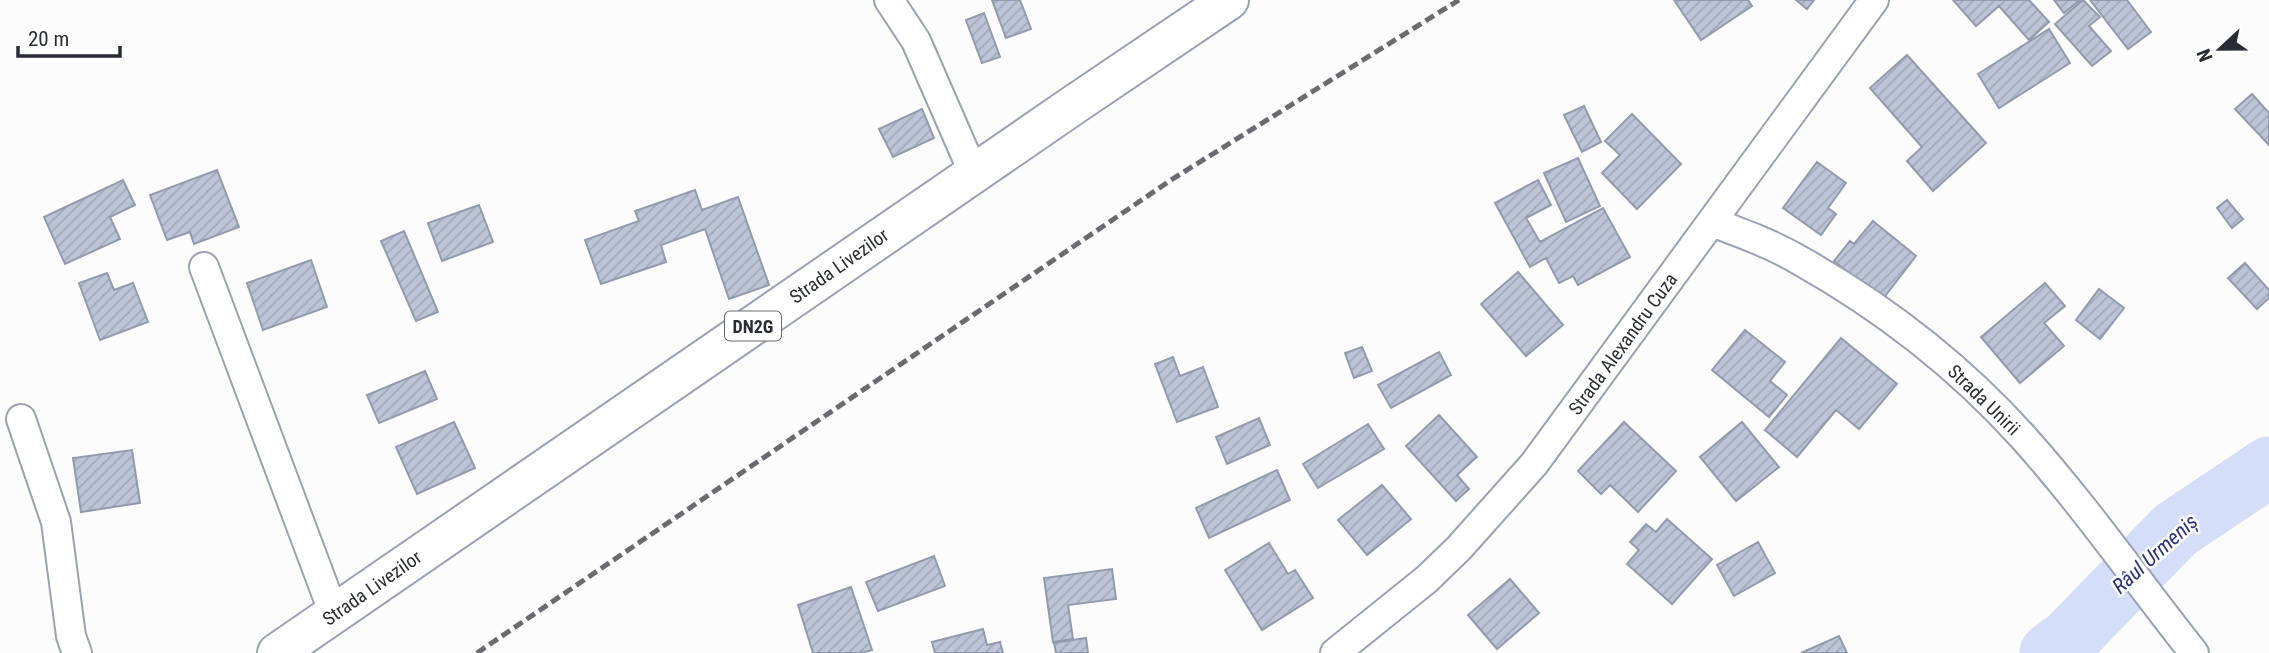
<svg xmlns="http://www.w3.org/2000/svg" width="2269" height="653" viewBox="0 0 2269 653" font-family="'Roboto Condensed',sans-serif">
  <defs>
    <pattern id="building-hatch" width="6" height="6" patternUnits="userSpaceOnUse" patternTransform="scale(1.75)"><rect width="6" height="6" fill="#bdc4d8"/><path d="M-1 1l2-2M0 6l6-6M5 7l2-2" fill="none" stroke="#a2a9ba"/></pattern>
  </defs>
  <rect width="100%" height="100%" fill="#fbfcfb"/>
  <g fill="none" stroke-linecap="round" stroke-linejoin="round">
    <path stroke="#d5def8" stroke-width="61" d="M2050,653l19,-14 106,-109 94,-63"/>
  </g>
  <path fill="url(#building-hatch)" stroke="#949aad" stroke-width="2" d="M992,0h28l11,29 -25,9z
    M1674,0h74l4,6 -51,34z
    M1796,0h18l-7,9z
    M1953,0h76l20,22 -20,18 -30,-34 -23,20z
    M2054,0h26l-16,13z
    M2083,0l17,17 -11,9 22,25 -19,15 -37,-42z
    M2090,0h37l24,32 -23,17z
    M984,13l16,44 -18,6 -16,-43z
    M2049,29l21,34 -71,45 -21,-34z
    M1907,55l79,88 -53,48 -26,-30 15,-14 -52,-59z
    M2252,94l17,19v32l-34,-36z
    M1584,106l17,36 -19,10 -18,-37z
    M922,109l12,29 -41,19 -14,-28z
    M1632,114l49,50 -44,45 -35,-36 18,-18 -15,-14z
    M1578,158l22,48 -34,16 -22,-49z
    M1817,162l29,21 -18,25 8,6 -15,21 -38,-27z
    M217,170l22,57 -45,17 -4,-12 -23,8 -17,-45z
    M123,180l12,25 -25,12 10,22 -55,25 -21,-47z
    M1538,180l13,25 -25,13 14,24 63,-34 27,49 -52,28 -5,-9 -14,7 -13,-25 -16,9 -35,-64z
    M695,190l7,20 36,-13 31,88 -40,14 -24,-70 -44,16 5,17 -65,22 -16,-44 54,-19 -4,-10z
    M2227,200l16,19 -11,9 -15,-20z
    M479,205l14,37 -51,19 -14,-38z
    M1873,221l43,35 -34,44 -48,-39 16,-20 4,3z
    M404,231l34,81 -22,9 -35,-80z
    M311,260l16,47 -64,23 -16,-47z
    M2245,263l24,27v8l-12,11 -29,-31z
    M1518,272l45,53 -37,31 -45,-52z
    M107,273l7,17 19,-7 15,39 -48,18 -21,-57z
    M2045,283l20,23 -21,17 20,23 -44,37 -39,-46z
    M2099,289l25,19 -24,31 -24,-19z
    M1745,330l40,32 -15,19 17,14 -18,22 -57,-47z
    M1841,338l56,46 -38,45 -23,-19 -39,47 -32,-27z
    M1362,347l10,24 -18,7 -9,-25z
    M1439,352l12,23 -60,33 -13,-23z
    M1173,357l7,19 23,-9 15,40 -41,15 -22,-58z
    M425,371l12,28 -58,24 -12,-28z
    M1439,415l38,42 -20,18 12,14 -13,12 -50,-55z
    M1259,418l11,27 -43,19 -11,-27z
    M454,422l21,46 -58,26 -21,-47z
    M1624,422l52,49 -38,41 -28,-27 -9,9 -23,-23z
    M1742,422l37,45 -43,34 -36,-44z
    M1368,424l16,25 -66,39 -15,-24z
    M132,450l8,53 -59,9 -8,-54z
    M1277,470l13,30 -81,38 -13,-30z
    M1382,485l29,34 -44,36 -29,-35z
    M1667,519l45,40 -40,45 -45,-40 12,-14 -9,-8 16,-18 10,8z
    M1758,542l17,31 -41,23 -17,-31z
    M1269,543l19,31 7,-4 18,28 -51,32 -37,-60z
    M934,556l11,30 -67,25 -12,-29z
    M1112,569l4,30 -48,6 5,34 -20,3 -9,-64z
    M1510,579l29,34 -42,36 -29,-34z
    M851,587l21,63 -10,3h-49l-15,-48z
    M983,629l4,16 13,-3 3,11h-68l-3,-11z
    M1839,636l8,17h-46z
    M1086,638l2,15h-32l-2,-10z"/>
  <g fill="none" stroke-linecap="round" stroke-linejoin="round">
    <defs>
      <path id="minor" d="M889,0l27,41 58,133
        M1712,222c29,11 60,22 87,38 82,46 160,106 224,177 61,68 114,144 171,216
        M204,267l130,347
        M21,419l35,103 15,114 6,17
        M1335,653l92,-74 32,-31 75,-84 340,-464"/>
      <path id="primary" d="M277,653l798,-549 154,-104"/>
    </defs>
    <use href="#minor" stroke="#9ba1b5" stroke-width="32"/>
    <use href="#primary" stroke="#9ba1b5" stroke-width="42"/>
    <use href="#minor" stroke="#fff" stroke-width="28"/>
    <use href="#primary" stroke="#fff" stroke-width="38"/>
    <path stroke="#696b71" stroke-width="5" stroke-dasharray="10 5" stroke-linecap="butt" d="M477,653l694,-473 288,-180"/>
  </g>
  <g text-anchor="middle" dominant-baseline="central" stroke-width="5" stroke-linejoin="round" paint-order="stroke">
    <rect fill="#fff" stroke="#696b71" stroke-width="2" x="725" y="311.5" width="56" height="29" rx="5"/>
    <g font-size="18" font-weight="bold" fill="#292c34">
      <text x="753" y="326">DN2G</text>
    </g>
    <g font-size="19" fill="#292c34" stroke="#fff">
      <text transform="translate(839 266) rotate(-35)">Strada Livezilor</text>
      <text transform="translate(1623 344) rotate(-54)">Strada Alexandru Cuza</text>
      <text transform="translate(1984 400) rotate(44)">Strada Unirii</text>
      <text transform="translate(372 588) rotate(-35)">Strada Livezilor</text>
    </g>
    <g font-size="21" font-style="italic" fill="#26317a" stroke="#fff">
      <text transform="translate(2155 554) rotate(-42)">Râul Urmeniș</text>
    </g>
  </g>
  <g transform="translate(2220 49) rotate(248)" stroke="#ffffff" stroke-width="5" paint-order="stroke">
  <path d="M0-5L12 26L0 18L-12 26Z" fill="#292c34"/>
  <text y="-10" font-size="19" font-weight="bold" text-anchor="middle" fill="#292c34">N</text>
  </g>
  <path d="M18 46v10h102v-10" fill="none" stroke="#292c34" stroke-width="3.5"/>
  <text x="28" y="46" font-size="21" fill="#292c34" stroke="#ffffff" stroke-width="5" paint-order="stroke">20 m</text>
</svg>
